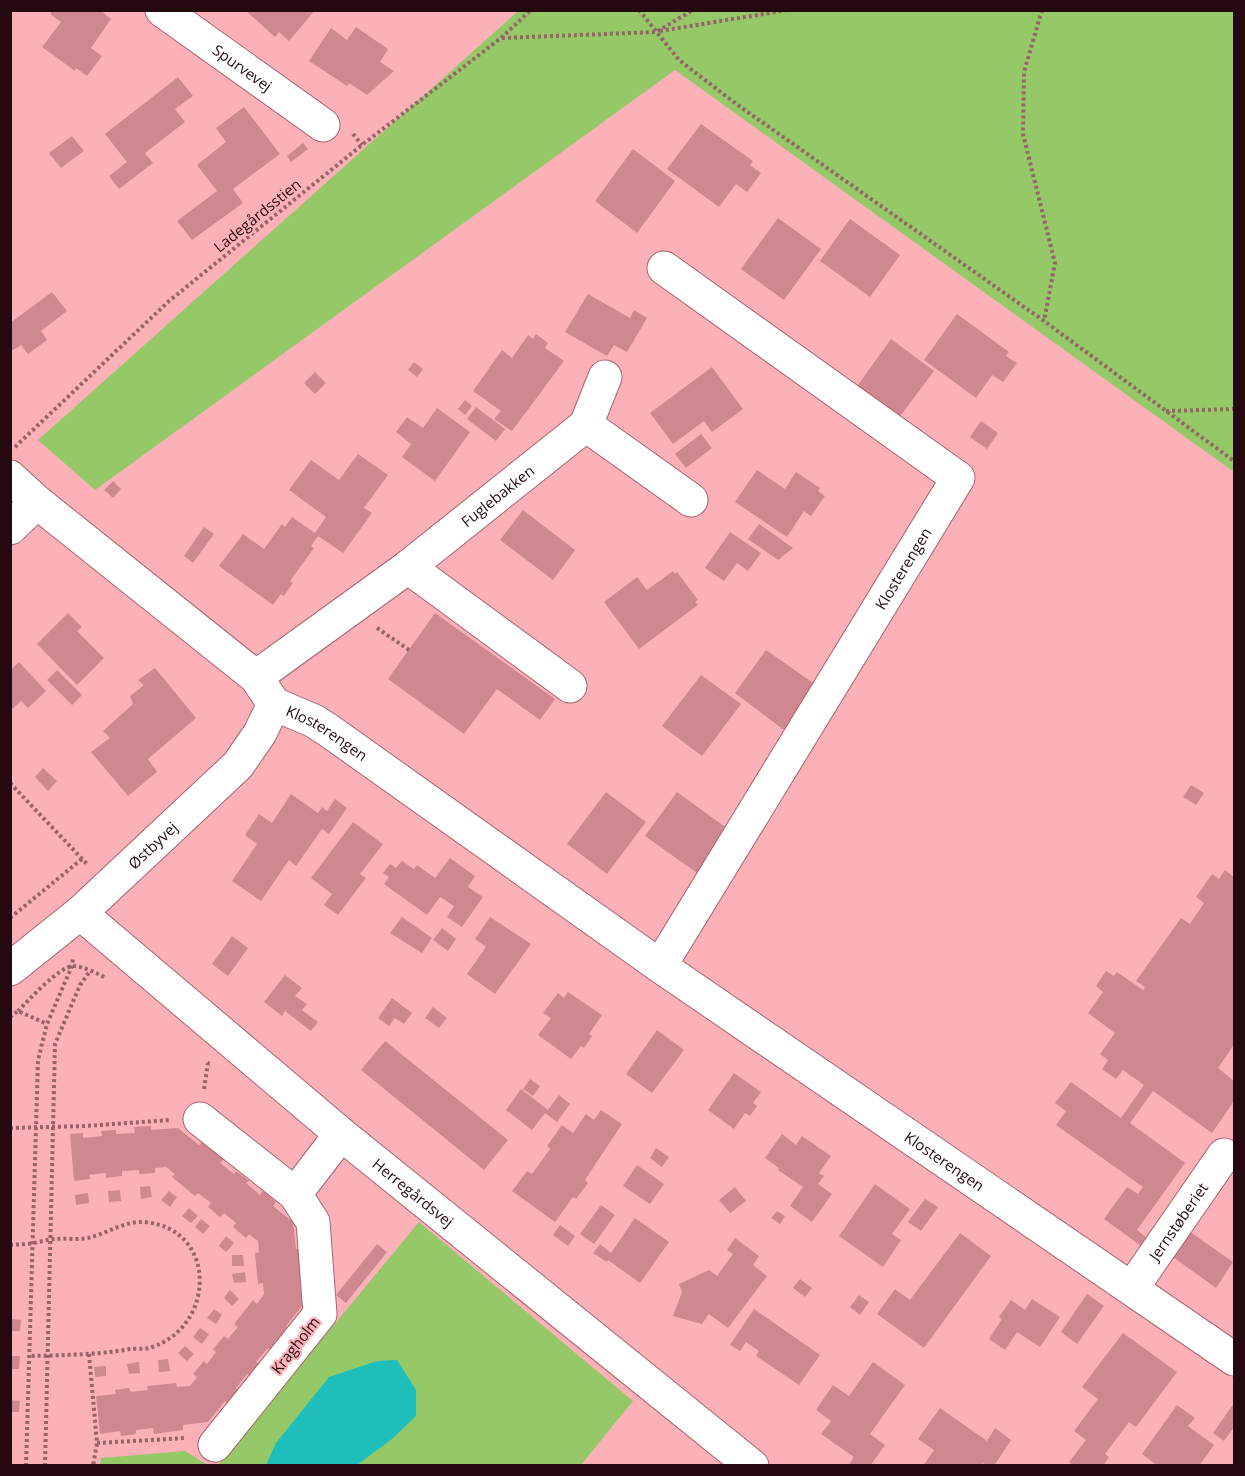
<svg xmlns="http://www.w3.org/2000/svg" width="1245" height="1476" viewBox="0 0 1245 1476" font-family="'Open Sans',sans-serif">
  <rect width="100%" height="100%" fill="#fcb1b9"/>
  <path fill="#95c968" d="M518,11h716v461l-559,-402 -580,420 -57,-50z
    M419,1222l214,179 -52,64 -364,1z
    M185,1451l23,14h-108l1,-7z"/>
  <path fill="#1ebeba" d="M397,1360l19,30v26l-24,23 -35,26h-91l10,-22 53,-66 48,-16z"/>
  <path fill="#cf8890" d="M53,10h47l11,9 -20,29 11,8 -15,20 -11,-8 -1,3 -33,-24 19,-25 -11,-8z
    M245,10h70l-26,31 -10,-9 -4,5z
    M356,27l32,22 -8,13 14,9 -27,24 -18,-12 -2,3 -38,-25 22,-33 16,12z
    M178,77l15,19 -18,13 10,13 -40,31 8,10 -34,26 -10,-13 18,-14 -22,-28z
    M244,107l36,47 -47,35 10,14 -51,37 -15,-19 40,-30 -20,-26 29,-23 -10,-14z
    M701,124l52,37 -3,4 11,8 -14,19 -11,-8 -17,23 -52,-38z
    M72,136l12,15 -23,17 -12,-15z
    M303,143l5,6 -17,13 -4,-6z
    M633,149l42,32 -38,52 -42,-32z
    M778,218l43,31 -37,51 -43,-31z
    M850,219l50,36 -30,42 -50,-36z
    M52,292l15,19 -26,20 6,9 -19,14 -7,-9 -11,7v-29z
    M588,294l42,24 4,-8 13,8 -20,34 -13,-7 -7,11 -42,-24z
    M957,314l52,38 -3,4 11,7 -14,19 -11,-7 -16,23 -52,-38z
    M536,334l12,9 -3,5 19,13 -52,70 -18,-12 7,-8 -28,-20 29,-41 10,8 16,-23 5,4z
    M891,339l43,32 -39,52 -42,-31z
    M414,362l9,7 -6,8 -9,-7z
    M712,367l31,42 -31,23 -8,-11 -31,23 -23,-31z
    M315,372l11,11 -11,11 -11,-11z
    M465,400l7,6 -7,9 -7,-6z
    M476,407l29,22 -9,12 -29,-22z
    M437,408l33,24 -35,49 -33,-24 9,-13 -15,-12 11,-15 16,11z
    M981,421l17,12 -11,16 -17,-12z
    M701,434l11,14 -26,20 -11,-14z
    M358,454l30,21 -24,33 8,5 -29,40 -25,-17 -7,10 3,2 -24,33 3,2 -9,13 -3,-2 -8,11 -54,-39 24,-32 21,15 18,-25 3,3 7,-10 23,16 11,-16 -37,-27 22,-30 28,20z
    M757,470l28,19 11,-17 24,16 -2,3 7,5 -14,20 -7,-5 -17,26 -52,-35z
    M113,481l8,8 -8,9 -9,-8z
    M523,510l52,40 -22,30 -53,-40z
    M759,524l34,24 -15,12 -30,-21z
    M204,527l10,7 -21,29 -9,-7z
    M730,532l31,21 -13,18 -11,-8 -13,18 -19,-13z
    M673,571l2,3 2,-2 21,28 -3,2 3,3 -59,44 -35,-47 33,-25 10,13z
    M68,613l14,14 -5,4 27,27 -27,27 -40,-41z
    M435,613l120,86 -15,21 -43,-31 -33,45 -76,-55z
    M766,650l50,35 -32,45 -49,-37z
    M19,662l27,29 -18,17 -7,-7 -11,10v-41z
    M155,668l41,50 -48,41 9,13 -29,24 -37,-44 19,-14 -7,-7 30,-27 -3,-8 14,-11 -6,-5z
    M57,670l25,25 -10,10 -25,-25z
    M701,675l40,29 -39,52 -40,-30z
    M43,768l14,13 -9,10 -13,-14z
    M1191,785l13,8 -8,12 -13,-8z
    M606,792l40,30 -39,52 -40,-30z
    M677,792l51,37 -31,44 -52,-37z
    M291,794l27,19 4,-6 5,4 8,-12 12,9 -18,26 -7,-5 -26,37 -7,-6 -28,41 -29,-20 25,-37 -12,-9 14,-21 13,9z
    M353,822l30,22 -23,30 6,4 -28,37 -14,-10 8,-11 -21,-16z
    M450,858l25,18 -7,11 15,10 -21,30 -15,-10 7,-11 -14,-9 -13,18 -43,-31 5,-7 -6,-4 7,-9 6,4 6,-7 12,8 3,-4 18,13z
    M1225,870l9,7v168l-16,23 16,13v20l-22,32 -59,-42 -23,32 55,40 -48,67 10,8 -6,8 -37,-27 23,-32 11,7 5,-7 -87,-62 10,-14 -11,-8 16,-21 50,36 23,-33 -21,-15 -7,9 -14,-10 6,-9 -8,-6 15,-21 -27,-20 15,-21 -7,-6 10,-15 8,5 3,-4 26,18 2,-3 -9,-6 45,-63 9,6 14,-21 -8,-6 16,-23 7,5z
    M402,917l30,21 -10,15 -32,-20z
    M490,917l41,27 -36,50 -28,-20 19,-27 -11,-8z
    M442,928l14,11 -8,12 -15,-11z
    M232,936l16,12 -20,28 -16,-12z
    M285,975l17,13 -7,8 12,8 -5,6 16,12 -7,9 -26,-20 -3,5 -18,-14z
    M568,992l34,23 -13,19 3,2 -8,12 -3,-2 -10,13 -33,-24 13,-17 -8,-5 15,-20 6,5z
    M392,998l20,15 -8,11 -9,-6 -6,8 -11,-8z
    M433,1007l14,11 -8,10 -14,-10z
    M657,1030l27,20 -32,43 -26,-19z
    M385,1041l123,99 -24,30 -123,-100z
    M734,1073l27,19 -8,11 4,3 -7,10 -5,-3 -11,16 -26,-19z
    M530,1079l10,7 -7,10 -10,-7z
    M521,1089l27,21 11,-15 11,9 -13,18 -12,-9 -13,17 -26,-20z
    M601,1110l21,14 -37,56 3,3 -12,16 -3,-2 -18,25 -43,-31 15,-20 5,3 18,-25 -3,-3 15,-21 11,8 13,-19 8,6z
    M151,1126v4l27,-2 21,17 3,-3 22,17 -4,4 14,11 2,-3 13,10 -3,2 14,12 3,-4 13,11 -3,4 20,16 3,27 5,-1 3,32h-4l2,26 -16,20 3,3 -17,22 -4,-3 -12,14 5,3 -10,12 -4,-3 -11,14 3,2 -10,14 -4,-3 -17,21 -25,3v5l-29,4 -1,-6 -17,2v4l-15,2 -1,-5 -20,3 -4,-38 20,-2 -1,-4 14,-2 2,4 17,-2 -1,-4 29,-3 1,4 13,-1 7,-9 -4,-3 11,-13 3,3 9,-12 -3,-3 11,-13 4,3 10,-12 -4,-3 19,-24 4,4 7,-10 -1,-11 -5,1 -3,-31 4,-1 -1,-11 -9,-7 -3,4 -13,-11 3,-4 -12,-10 -4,4 -12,-10 3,-4 -13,-10 -3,3 -23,-19 3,-3 -9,-7 -11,1v5l-16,1v-4l-17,1v5l-16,2v-5l-17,2 1,4 -16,2 -4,-47 13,-1v5l19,-2 -1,-5 15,-1v4l19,-1 -1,-6z
    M782,1134l14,11 6,-9 29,20 -12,17 5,3 -6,8 14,10 -20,28 -22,-16 13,-19 -25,-17 1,-2 -14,-10z
    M656,1148l13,9 -7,10 -12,-9z
    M637,1165l27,19 -14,20 -27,-18z
    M875,1184l35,25 -18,25 9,6 -18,27 -44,-31z
    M150,1186l2,11 -11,2 -1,-12z
    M735,1187l11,14 -16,12 -11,-13z
    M120,1190l1,11 -12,1 -1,-11z
    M169,1191l8,6 -7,10 -9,-7z
    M88,1193l1,10 -13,2 -1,-10z
    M925,1199l13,8 -17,24 -13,-9z
    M601,1205l14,10 -21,29 -14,-10z
    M189,1208l9,8 -7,7 -9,-7z
    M777,1211l8,5 -5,8 -9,-6z
    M635,1218l34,24 -29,41 -32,-23 -1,2 -14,-9 7,-9 11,9z
    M201,1219l9,7 -7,8 -8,-7z
    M560,1225l15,11 -7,10 -15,-11z
    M1183,1227l50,35 -17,26 -50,-36z
    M960,1233l31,23 -67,92 -47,-34 18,-25 15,11z
    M226,1236l8,7 -8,9 -7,-6z
    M735,1238l24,18 -6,9 14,11 -39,52 -19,-14 -7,10 -29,-8 9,-24 -3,-8 30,-14 8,6 16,-22 -6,-4z
    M377,1244l10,8 -41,51 -10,-8z
    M232,1255h11l1,11h-12z
    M245,1272l1,10 -12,1 -2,-9z
    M800,1279l12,9 -7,9 -12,-9z
    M230,1290l9,9 -7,7 -8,-8z
    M1087,1294l17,12 -27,38 -16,-12z
    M859,1295l10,7 -9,13 -10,-8z
    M1032,1299l28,18 -20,30 -23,-15 -12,18 -16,-11 13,-20 -3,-2 12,-17 14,10z
    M214,1309l8,6 -6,9 -9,-6z
    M754,1309l66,46 -21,30 -43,-29 3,-5 -13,-9 -6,9 -10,-6z
    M12,1319l9,1 -1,11h-9z
    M200,1328l9,6 -7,10 -9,-7z
    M1123,1333l54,39 -41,55 -7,-5 -24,32 4,3 -6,9h-29l-5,-4 17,-22 -12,-9 24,-32 -16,-12z
    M185,1346l9,8 -7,7 -9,-8z
    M10,1356h10l-1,13h-9z
    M168,1359l2,12 -11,1 -1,-12z
    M139,1362l1,11 -11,1 -2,-10z
    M873,1362l32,23 -35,49 15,11 -15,21h-22l6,-9 -33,-23 10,-13 -15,-11 17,-25 16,11z
    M106,1366v10l-11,1 -1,-10z
    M10,1400l10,1 -1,11h-9z
    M1234,1403v24l-10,14 -11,-8z
    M1177,1405l18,13 -7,8 26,19 -15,21h-41l-16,-12z
    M940,1408l47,33 8,-13 16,12 -17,26h-7l-4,-3 -2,3h-58l11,-16 -16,-11z"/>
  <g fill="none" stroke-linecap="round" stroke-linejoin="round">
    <defs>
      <g id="minor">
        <path id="s1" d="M162,10l161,115"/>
        <path d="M586,425l19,-48"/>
        <path id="s2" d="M10,477l27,25 219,175 18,27 40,17 14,9 332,236 574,393"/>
        <path d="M10,528l27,-26"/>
        <path d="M408,567l162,119"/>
        <path id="s3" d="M256,677l152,-110 178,-142 105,75"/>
        <path id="s4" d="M80,913l261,221 411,332"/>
        <path id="s5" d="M660,966l298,-488 -294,-210"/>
        <path id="s6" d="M10,969l70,-56 158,-148 22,-32 14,-29"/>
        <path d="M200,1119l95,75 18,28 7,92 -105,131"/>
        <path d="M295,1194l46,-60"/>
        <path id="s7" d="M1132,1288l92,-133"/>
      </g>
    </defs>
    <use href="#minor" stroke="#a7636c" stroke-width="35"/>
    <path stroke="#976369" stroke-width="4" stroke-dasharray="3 3" stroke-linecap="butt" d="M639,10l40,50 56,43 309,218 190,140
      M1042,10l-18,62 -1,62 32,129 -11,58
      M660,31l128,-21
      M502,38l154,-6 37,-22
      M353,134l9,11
      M1166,411l68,-2
      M15,447l154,-146 193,-156 139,-107 30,-28
      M377,628l32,22
      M10,783l77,81
      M10,918l72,-59
      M18,1011c11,-11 41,-45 56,-45 10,1 23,7 32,12
      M10,1017l8,-6 29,13
      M204,1089l4,-26 -2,-1
      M10,1128l75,-2 86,-6
      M10,1245c8,-1 16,0 23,-2 8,-1 15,-4 23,-4 10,-1 21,1 32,-1 18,-4 36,-17 56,-16 74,6 72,104 8,125 -6,3 -15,1 -22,2 -33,6 -67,6 -100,7
      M89,1354l8,89 -4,23
      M97,1443l89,-5
      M26,1466l12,-406 9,-36 25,-58 1,-7
      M45,1466l10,-422 25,-59 10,-14"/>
    <use href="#minor" stroke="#fff" stroke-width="33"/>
  </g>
  <g text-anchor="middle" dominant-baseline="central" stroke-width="4.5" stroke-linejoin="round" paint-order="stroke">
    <g font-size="15" fill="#240a0e" stroke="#fcb1b9">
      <text stroke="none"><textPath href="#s1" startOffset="99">Spurvevej</textPath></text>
      <text transform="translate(257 215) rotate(-39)">Ladegårdsstien</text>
      <text stroke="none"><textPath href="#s3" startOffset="302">Fuglebakken</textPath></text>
      <text stroke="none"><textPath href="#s5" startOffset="466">Klosterengen</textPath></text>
      <text stroke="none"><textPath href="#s2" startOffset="410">Klosterengen</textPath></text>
      <text stroke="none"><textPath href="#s6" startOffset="189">Østbyvej</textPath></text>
      <text stroke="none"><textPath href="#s2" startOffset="1162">Klosterengen</textPath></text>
      <text stroke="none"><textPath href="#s4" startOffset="435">Herregårdsvej</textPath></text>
      <text stroke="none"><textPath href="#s7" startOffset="81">Jernstøberiet</textPath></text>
      <text transform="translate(295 1345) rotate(-52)">Kragholm</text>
    </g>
  </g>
  <rect width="1245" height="1476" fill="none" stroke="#240a0e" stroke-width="24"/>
</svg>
